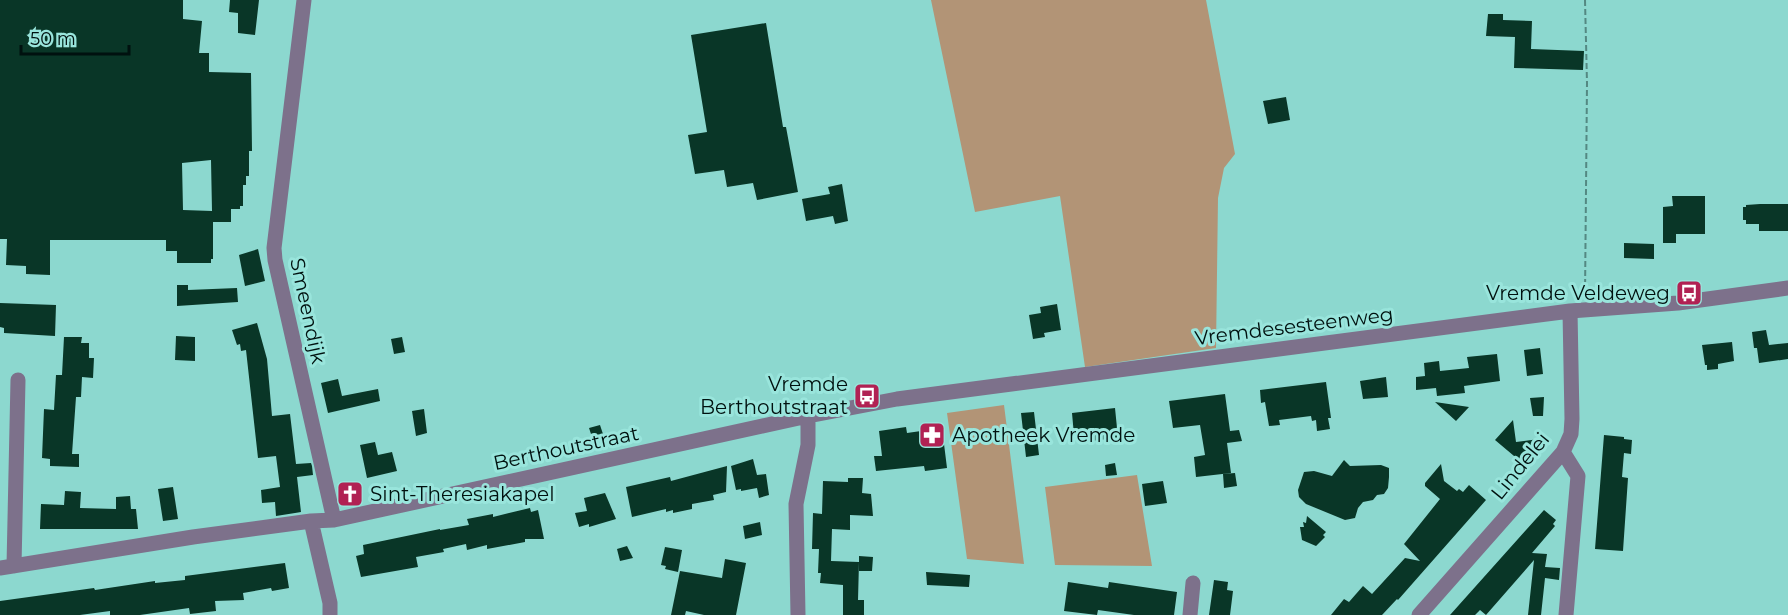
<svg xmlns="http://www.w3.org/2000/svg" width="1788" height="615" viewBox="0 0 1788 615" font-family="Montserrat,sans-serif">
  <rect width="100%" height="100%" fill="#8cd8cf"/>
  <path fill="#b29476" d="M931,0h275l29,154 -11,14 -6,30 -2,150 -131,19 -25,-171 -85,16z
    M1004,405l20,159 -57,-5 -20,-146z
    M1137,475l15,91 -97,-1 -10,-78z"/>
  <path fill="#093627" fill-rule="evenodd" d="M0,0h183v19l19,2 -3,32h10v19l42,1 1,78h-3v25h-3v9h-3v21h-3v3h-9v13h-18v37h-2v4h-34v-12h-11v-11h-116v35l-24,-1v-8l-20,-1 1,-26h-7zM211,160l1,51 -29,-1 -1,-47z
    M230,0h29l-4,35 -17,-2v-20l-9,-1z
    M1488,14h15v6l29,1 -1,28 53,2 -1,19 -69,-2 1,-31 -29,-1z
    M766,23l17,104h3l12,65 -41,8 -4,-17 -26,4 -3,-17 -29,4 -7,-39 19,-3 -16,-97z
    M1286,97l4,23 -22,4 -5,-23z
    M842,184l6,37 -13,3 -2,-8 -27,5 -4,-22 28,-5 -2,-7z
    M1672,196h33v38h-29v9h-13v-36l10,-1z
    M1760,204h28v27h-29v-7h-13v-4h-3v-13h3v-2z
    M1624,243l30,1v15l-30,-1z
    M258,249l7,32 -20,5 -6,-31z
    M177,285h11v5l49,-2 1,14 -61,4z
    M0,303l56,2 -1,31 -51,-3v-5l-4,-1z
    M1057,304l4,26 -17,3 1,4 -12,2 -4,-24 12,-2 -1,-6z
    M257,323l10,36 5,57 18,-2 6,50 15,-1 1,3 1,9 -16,2 4,35 -6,1 -19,3 -1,-14 -13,1 -1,-13 19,-3 -4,-31 -18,2 -12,-108 -5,1 -1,-7 -3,1 -5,-15z
    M1766,330l3,15 19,-2v16l-29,4 -2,-15h-3l-2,-16z
    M176,336l19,1v24l-20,-1z
    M64,337h18l-1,6h8v15h5l-1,20 -11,-1 -1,20h-5l-4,57h7v13l-29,-1v-7l-8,-1 2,-49 10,1 2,-35h6z
    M402,337l3,15 -11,2 -3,-15z
    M1732,342l2,19 -16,3v5l-11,1v-5h-2l-3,-20z
    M1540,348l3,26 -16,2 -3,-26z
    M1497,354l3,27 -36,5 1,7 -28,3 -1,-8 -20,2v-13l9,-1 -1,-13 15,-2 1,10 29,-3 -2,-11z
    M1386,377l2,20 -25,2 -3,-18z
    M338,379l4,17 36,-7 2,12 -52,12 -7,-30z
    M1326,382l5,36h-3l2,11 -13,2 -1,-11 -4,1 -1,-5 -32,4 1,5 -11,1 -4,-24 -4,1 -1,-13z
    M1225,394l5,37 9,-1 3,11 -15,2 4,30 -35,4 -2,-20 11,-2 -5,-30 -27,3 -4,-27z
    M1544,397l-1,19h-10l-3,-18z
    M1435,402l34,5 -13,14z
    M1115,408l3,30 -28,3 -1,-8 -15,2 -2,-22z
    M424,409l3,24 -11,3 -4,-25z
    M1034,412l5,43 -13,2 -5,-44z
    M1513,420l3,22 23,-3 -19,22 -25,-21z
    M600,425l4,12 -11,3 -4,-12z
    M906,427l1,6 35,-5 5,40 -22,3 -1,-5 -48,5 -2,-15h8l-3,-25z
    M1604,435l20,2v2l8,1 -1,14 -7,-1 -2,24 6,1 -5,73 -28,-2z
    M375,442l3,13 14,-3 5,19 -30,7 -7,-33z
    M753,459l4,16 9,-1 3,21 -10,3 -2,-10 -16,3v-2l-5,1 -5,-24z
    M1344,460l6,6 31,-1 8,3v9l-1,11 -4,6 -7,1 -4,5 -10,2 -5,6 -3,10 -10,2 -39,-16 -7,-7 -1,-7 6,-18 10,-1 18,5z
    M1115,463l2,12 -11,1 -1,-11z
    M1441,464l3,17 13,10 2,-2 4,3 6,-7 17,15 -88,100 -1,-1 -15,16h-51l13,-16 5,3 14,-16 9,8 33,-36 15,3 -16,-17 36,-45 -15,-13v-3z
    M727,466l-1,26 -13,3 1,5 -22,4v5l-19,4v-3l-7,2v-3l-34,8 -6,-30 44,-10 1,4z
    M1235,473l2,13 -13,2 -1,-14z
    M848,478h15l-1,15 9,1 2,22 -23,-1v15l-18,-1 -1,32 28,1 -1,38h6v15h-21v-30l-23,-2 1,-10h-3l1,-24h-7l1,-36 9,1 1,-33 25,1z
    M1163,481l4,22 -22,3 -3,-22z
    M173,487l5,32 -15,2 -5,-32z
    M65,491l16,1 -1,16 36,1v-12l14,-1 1,13h5l2,20h-98l1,-25 23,1z
    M605,493l11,26 -27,8v-3l-10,3 -4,-14 12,-2 -3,-13z
    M530,508l1,4 7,-2 6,29h-19v3l-38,7v-4l-20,5 -1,-6 -23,5 1,3 -28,5 2,10 -57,10 -5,-21 8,-2 -1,-9 77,-16v1l29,-5 -2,-6 26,-5v3z
    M1544,510l12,10 -3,4 2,2 -23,27 15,1 -2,13 15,1 -1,12 -14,-2 -4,37h-13l6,-55 -48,55 -6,-5 -5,5h-25z
    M1307,516l19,16 -3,3 2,2 -9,9 -14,-6 -2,-13h4l-1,-5 3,1z
    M760,522l2,13 -17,4 -2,-13z
    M627,546l6,12 -13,3 -3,-12z
    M665,547l17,3 -4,22 -13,-3 1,-3 -5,-1z
    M859,556l14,1 -1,14h-13z
    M725,559l21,4 -10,52h-32l-18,-4 -1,4h-14l9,-44 42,7z
    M285,563l4,25 -17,3 -1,-3 -28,5 1,7 -29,1 1,10 -26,3 -1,-6 -49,7h-30v-4l-30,4h-80v-14l94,-13 1,2 60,-9v2l30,-3v-4z
    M926,572l44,3 -1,12 -42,-2z
    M1214,580l14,2 -1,8 6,1 -3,24h-21z
    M1068,582l40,6 1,-6 68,10 -3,23h-40l-36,-5 -1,5 -33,-4z"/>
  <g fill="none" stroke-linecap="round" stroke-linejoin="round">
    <path stroke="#548882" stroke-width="2" stroke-dasharray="6 3" stroke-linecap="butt" d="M1585,0l2,83 -2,213"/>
    <path stroke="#7d718b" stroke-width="15" d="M304,0l-30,248 1,12 59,260
      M1563,452l15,24 -12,139
      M311,521l19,82v12
      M14,566l4,-186
      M0,568l193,-31 118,-16 23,-1 474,-104 89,-17 673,-88 108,-8 110,-15
      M798,615l-2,-111 12,-59v-29
      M1190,615l3,-32
      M1419,615l144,-163 8,-18 1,-15 -2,-108"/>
  </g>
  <defs>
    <symbol id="bus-square" viewBox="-11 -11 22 22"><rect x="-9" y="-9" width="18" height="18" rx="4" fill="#b12153" stroke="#99e5dc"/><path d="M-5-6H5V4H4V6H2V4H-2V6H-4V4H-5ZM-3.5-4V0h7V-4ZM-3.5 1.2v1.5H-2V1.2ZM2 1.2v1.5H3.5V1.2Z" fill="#fff"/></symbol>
    <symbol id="pharmacy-square" viewBox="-11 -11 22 22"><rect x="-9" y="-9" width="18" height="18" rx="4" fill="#b12153" stroke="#99e5dc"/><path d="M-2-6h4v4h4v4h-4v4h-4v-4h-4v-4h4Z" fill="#fff"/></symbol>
    <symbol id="church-square" viewBox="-11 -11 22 22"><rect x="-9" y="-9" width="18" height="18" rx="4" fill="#b12153" stroke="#99e5dc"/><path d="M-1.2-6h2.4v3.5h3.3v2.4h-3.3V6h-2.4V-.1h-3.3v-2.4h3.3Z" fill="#fff"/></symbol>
  </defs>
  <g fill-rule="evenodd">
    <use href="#bus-square" x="1674" y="278" width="30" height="30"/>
    <use href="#bus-square" x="852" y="381" width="30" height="30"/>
    <use href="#pharmacy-square" x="917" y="420" width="30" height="30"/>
    <use href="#church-square" x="335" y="479" width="30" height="30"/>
  </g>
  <g text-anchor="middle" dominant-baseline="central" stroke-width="6" stroke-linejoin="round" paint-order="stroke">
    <g font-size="20" fill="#00110f" stroke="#99e5dc" text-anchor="end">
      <text x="1670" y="293">Vremde Veldeweg</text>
      <text x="848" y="384">Vremde<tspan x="848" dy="23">Berthoutstraat</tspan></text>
      <text x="952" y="435" text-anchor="start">Apotheek Vremde</text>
      <text x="370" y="494" text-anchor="start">Sint-Theresiakapel</text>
    </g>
    <g font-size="20" fill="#00110f" stroke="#99e5dc">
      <text transform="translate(308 311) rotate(78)">Smeendijk</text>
      <text transform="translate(1294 326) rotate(-7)">Vremdesesteenweg</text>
      <text transform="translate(566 448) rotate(-12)">Berthoutstraat</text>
      <text transform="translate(1520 466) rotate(-51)">Lindelei</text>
    </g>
  </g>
  <path d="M21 45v9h108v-9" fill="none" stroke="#00110f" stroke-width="3"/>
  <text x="30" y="45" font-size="18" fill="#00110f" stroke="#99e5dc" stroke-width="4.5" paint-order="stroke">50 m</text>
</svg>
